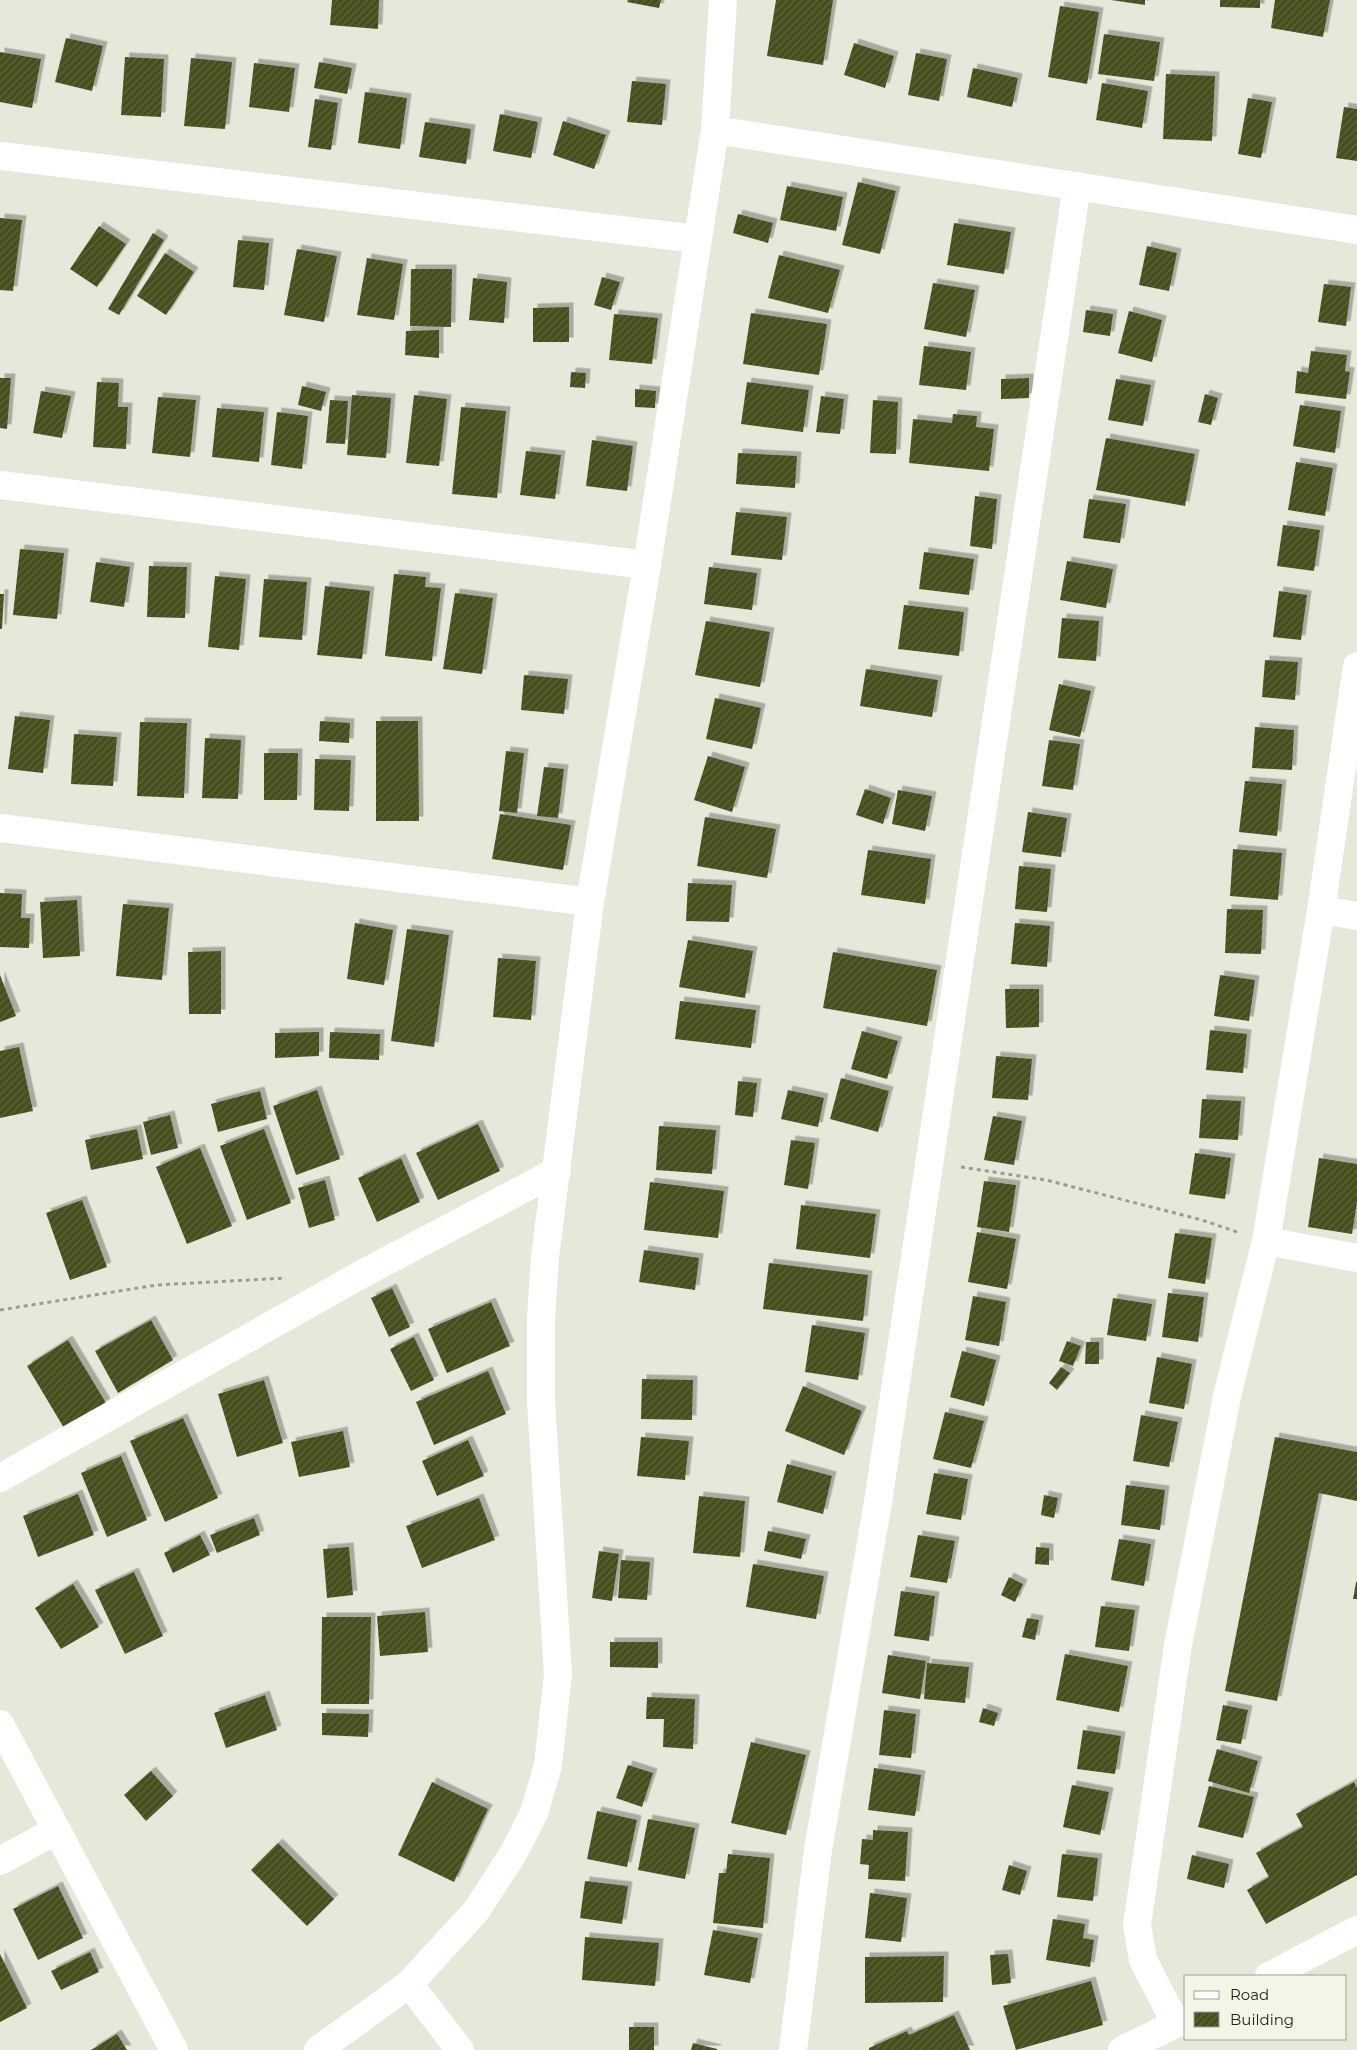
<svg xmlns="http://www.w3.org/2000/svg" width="1357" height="2050" viewBox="0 0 1357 2050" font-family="Montserrat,sans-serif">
  <defs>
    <pattern id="building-hatch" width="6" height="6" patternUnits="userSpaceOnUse" patternTransform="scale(1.25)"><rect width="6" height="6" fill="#454f1d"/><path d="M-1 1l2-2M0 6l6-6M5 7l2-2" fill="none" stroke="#5d653d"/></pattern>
    <filter id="shadow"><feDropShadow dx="4.5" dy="-4.5" stdDeviation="0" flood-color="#0004"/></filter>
  </defs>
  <rect width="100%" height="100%" fill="#e5e9da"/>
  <path fill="url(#building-hatch)" filter="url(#shadow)" d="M332,0h47l-1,29 -48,-4z
    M628,0h33l-2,8 -32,-6z
    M776,0h57l-10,65 -56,-9z
    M1111,0h34v5z
    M1220,0h40v8l-40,-1z
    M1275,0h55l-7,37 -52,-9z
    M1060,6l39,6 -12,72 -39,-7z
    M1104,34l56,8 -6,39 -56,-7z
    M66,38l37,8 -11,45 -37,-9z
    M854,43l40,13 -9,32 -41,-13z
    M0,52l41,7 -9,49 -32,-6z
    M916,53l31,6 -8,42 -31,-6z
    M125,57l39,2 -3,58 -40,-2z
    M191,58l41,4 -7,67 -41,-3z
    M319,62l33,6 -5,26 -33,-6z
    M254,63l41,5 -6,44 -40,-5z
    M973,68l45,10 -6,29 -45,-10z
    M1166,74l49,2 -3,65 -49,-2z
    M632,81l34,3 -4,41 -35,-3z
    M1102,83l46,8 -6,37 -46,-8z
    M365,92l42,6 -7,51 -42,-6z
    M1248,98l24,4 -11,56 -23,-4z
    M315,99l23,4 -7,47 -23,-3z
    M1344,107l13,2v52l-21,-3z
    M500,114l38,8 -7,36 -38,-7z
    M563,121l43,14 -12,34 -41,-14z
    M425,122l46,7 -5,35 -47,-7z
    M858,182l38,9 -16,63 -38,-9z
    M787,186l56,11 -7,34 -56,-11z
    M738,214l35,9 -5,20 -35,-10z
    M0,218l22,2 -9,71 -13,-1z
    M954,223l57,9 -7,42 -57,-9z
    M99,226l27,18 -29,43 -27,-18z
    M153,233l11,7 -45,75 -11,-6z
    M238,240l31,3 -5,47 -31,-3z
    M1147,246l30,7 -8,38 -30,-6z
    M297,249l40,7 -13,66 -40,-7z
    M165,253l29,19 -28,43 -29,-19z
    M779,255l61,15 -12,43 -60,-15z
    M367,258l36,6 -9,56 -37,-5z
    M411,269h41l-1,58 -41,-1z
    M602,277l18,5 -9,28 -17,-5z
    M473,278l34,4 -3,41 -35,-3z
    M933,283l42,7 -9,47 -42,-8z
    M1324,284l27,3 -5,39 -28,-4z
    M569,307v35h-36v-34z
    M1086,310l27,4 -3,22 -27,-4z
    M1129,311l33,9 -10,42 -34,-9z
    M751,313l76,11 -8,51 -76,-11z
    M614,314l44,4 -6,46 -43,-4z
    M439,330v28l-34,-3 1,-24z
    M924,346l47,6 -5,38 -47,-5z
    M1311,351l36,4 -2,16 5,1 -4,27 -51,-6 2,-22 11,2z
    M571,372l15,1 -1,15 -15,-1z
    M0,378h11l-4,51 -7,-1z
    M1029,378v20l-28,1v-20z
    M1116,379l35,6 -8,41 -35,-6z
    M97,382l22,1 -1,24h10l-2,42 -33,-2z
    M747,382l62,8 -6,42 -62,-8z
    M302,386l24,6 -5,19 -23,-6z
    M635,389l21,2 -1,17 -20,-1z
    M41,391l30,5 -9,42 -29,-5z
    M1205,394l13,4 -7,27 -13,-3z
    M352,395l39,3 -5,60 -39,-3z
    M414,395l33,4 -8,67 -33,-3z
    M821,396l23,3 -4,35 -24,-2z
    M158,397l38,3 -6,57 -38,-4z
    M330,400l18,1 -3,43 -19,-1z
    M873,400l25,2 -2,52 -26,-1z
    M1300,405l41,6 -6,42 -42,-7z
    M461,407l45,4 -9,87 -45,-4z
    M217,408l47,4 -5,50 -47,-5z
    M277,412l31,4 -6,53 -31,-4z
    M953,414l24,2 -1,11 18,2 -5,42 -80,-8 4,-44 39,4z
    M1106,438l89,16 -10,52 -89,-16z
    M592,440l41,6 -6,45 -41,-5z
    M526,451l35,4 -6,44 -35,-4z
    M738,453l59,3 -2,32 -59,-4z
    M1296,462l37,6 -8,48 -37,-6z
    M975,496l22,3 -5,50 -22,-3z
    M1089,499l37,5 -6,39 -37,-5z
    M736,512l51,5 -5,43 -51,-5z
    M1283,525l37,5 -6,41 -37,-5z
    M20,549l44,4 -7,66 -44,-4z
    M924,552l50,7 -5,36 -50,-6z
    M1067,561l46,8 -7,39 -46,-8z
    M96,562l34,5 -6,40 -34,-5z
    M149,566l38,1 -2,51 -38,-1z
    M709,567l48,6 -5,37 -48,-6z
    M394,574l32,3 -1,10 16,1 -9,73 -47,-5z
    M215,576l31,3 -7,71 -31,-3z
    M264,579l43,3 -5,58 -43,-3z
    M325,586l45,5 -8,68 -45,-4z
    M1279,591l28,4 -6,45 -28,-3z
    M455,593l38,5 -11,76 -39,-5z
    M0,594h4l-2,35h-2z
    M904,605l60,7 -5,44 -61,-7z
    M1062,618l37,3 -3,40 -38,-3z
    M706,621l64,11 -10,55 -65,-12z
    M1265,660l33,2 -3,38 -33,-3z
    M866,669l72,11 -6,37 -72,-11z
    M524,675l44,4 -4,35 -43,-4z
    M1059,684l32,7 -11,46 -31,-7z
    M715,698l46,10 -9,41 -46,-10z
    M15,716l35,4 -7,53 -35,-4z
    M320,721l30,2 -1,20 -30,-2z
    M376,721h42l1,100h-43z
    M140,722l47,1 -3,75 -47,-2z
    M1255,727l39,3 -2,40 -40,-2z
    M74,734l43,3 -4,49 -42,-2z
    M205,738l36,2 -3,59 -36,-1z
    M1049,740l31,4 -7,46 -31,-4z
    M506,751l18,2 -7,60 -18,-2z
    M264,753h34l-1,47h-33z
    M708,756l37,11 -13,45 -38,-12z
    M315,759l36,1 -2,51 -35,-1z
    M544,767l20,2 -6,49 -21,-2z
    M1245,781l37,3 -5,52 -38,-4z
    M865,789l26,9 -8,26 -27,-9z
    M898,790l34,6 -7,35 -33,-7z
    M1028,812l39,6 -6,39 -39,-5z
    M500,814l71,11 -8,45 -71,-11z
    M705,817l71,12 -9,49 -70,-12z
    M1233,849l49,4 -4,47 -48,-4z
    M868,850l63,9 -6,45 -64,-9z
    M1019,866l32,3 -4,43 -32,-3z
    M688,883l44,2 -3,37 -43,-1z
    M0,893l22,1 -1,24h9l-1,30 -29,-1z
    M77,900l3,56 -37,2 -3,-56z
    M123,904l46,4 -7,72 -46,-4z
    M1227,909l36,1 -2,44 -36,-1z
    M355,923l38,7 -9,55 -37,-6z
    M1015,923l35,3 -3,41 -36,-3z
    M407,929l42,6 -15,112 -43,-6z
    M688,940l65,11 -8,47 -66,-11z
    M221,951v63h-32l-1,-62z
    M833,952l104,18 -10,56 -104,-18z
    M498,958l38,3 -5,59 -38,-3z
    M0,975l16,41 -16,6z
    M1220,975l35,5 -6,41 -35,-5z
    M1005,989h34v38l-33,1z
    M680,1001l76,9 -5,38 -76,-9z
    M1210,1030l37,4 -4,39 -37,-3z
    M862,1031l36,10 -11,38 -36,-10z
    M319,1032v24l-44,2v-25z
    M330,1032l50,2 -1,26 -50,-2z
    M19,1047l14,64 -33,7v-67z
    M996,1056l36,3 -4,41 -36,-2z
    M841,1078l48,13 -11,41 -48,-13z
    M738,1081l19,2 -4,34 -18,-2z
    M317,1090l23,69 -44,16 -23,-69z
    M788,1090l36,8 -6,29 -37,-8z
    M260,1091l7,28 -49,13 -7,-28z
    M1202,1099l39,2 -3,39 -39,-2z
    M170,1115l8,33 -27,7 -8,-33z
    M993,1116l29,5 -8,44 -30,-5z
    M478,1124l22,47 -62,29 -22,-47z
    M659,1126l57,4 -4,44 -56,-4z
    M137,1129l6,30 -52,11 -6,-30z
    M264,1129l27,74 -44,17 -27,-74z
    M791,1140l24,3 -7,46 -24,-4z
    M200,1148l32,78 -45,18 -31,-77z
    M1195,1153l36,5 -6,41 -36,-5z
    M401,1158l19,44 -43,20 -19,-44z
    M1319,1158l38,6v38l-5,32 -44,-7z
    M325,1180l10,40 -26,8 -11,-40z
    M984,1181l32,4 -7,47 -32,-5z
    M650,1182l74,9 -6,47 -74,-8z
    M82,1200l25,67 -37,13 -24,-67z
    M801,1205l75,9 -6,44 -74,-9z
    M977,1232l39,7 -9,50 -39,-7z
    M1175,1233l37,5 -7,46 -37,-6z
    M644,1250l55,8 -4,32 -56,-8z
    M769,1263l99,12 -5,46 -100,-12z
    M392,1288l18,39 -21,10 -18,-39z
    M1168,1293l36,4 -6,45 -36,-5z
    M973,1296l33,6 -7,44 -34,-6z
    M1113,1298l39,6 -6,37 -39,-6z
    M491,1302l19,44 -63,27 -19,-44z
    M151,1320l22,40 -55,33 -23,-42z
    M812,1325l53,8 -7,47 -53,-8z
    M414,1337l20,43 -23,11 -21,-42z
    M68,1340l38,63 -42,25 -37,-62z
    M1067,1341l14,5 -8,20 -14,-5z
    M1086,1342h13v22h-14z
    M962,1351l34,9 -12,46 -34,-9z
    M1157,1357l35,7 -8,45 -35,-6z
    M1061,1367l9,6 -13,17 -8,-7z
    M488,1371l18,43 -72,31 -18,-43z
    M642,1379l51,1 -1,40 -51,-1z
    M264,1380l19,63 -46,14 -19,-63z
    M803,1386l59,25 -18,44 -59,-24z
    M945,1412l39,9 -13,47 -38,-9z
    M1141,1415l37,7 -9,45 -36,-6z
    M183,1418l35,80 -53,24 -35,-81z
    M343,1431l7,36 -51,10 -8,-35z
    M641,1437l48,4 -4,39 -48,-4z
    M1275,1437l82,15v49l-38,-8 -42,208 -52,-10z
    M468,1440l16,36 -47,20 -15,-35z
    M121,1456l26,64 -40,17 -26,-64z
    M787,1464l45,12 -9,38 -46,-12z
    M934,1473l34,6 -7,41 -35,-6z
    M1126,1485l39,5 -5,40 -39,-5z
    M78,1494l16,41 -56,22 -15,-41z
    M1044,1495l14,3 -4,20 -13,-3z
    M699,1496l46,5 -5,56 -47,-4z
    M479,1498l16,42 -73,28 -16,-42z
    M254,1518l6,17 -43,18 -7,-18z
    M768,1531l38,8 -5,20 -37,-8z
    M200,1535l10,20 -37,18 -9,-20z
    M918,1535l37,6 -8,42 -37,-6z
    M1119,1539l32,5 -7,42 -33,-6z
    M349,1547l4,48 -26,3 -4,-49z
    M1036,1547l13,1v17l-14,-1z
    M599,1551l20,3 -7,47 -20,-3z
    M621,1560l29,2 -3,38 -29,-2z
    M753,1564l71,12 -8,43 -70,-12z
    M134,1572l29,64 -38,18 -30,-64z
    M1009,1577l14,7 -8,18 -14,-7z
    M1356,1582h1v17h-4z
    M73,1584l26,43 -38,22 -26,-41z
    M901,1591l34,5 -6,45 -35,-5z
    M1101,1606l34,4 -6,41 -34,-4z
    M425,1612l3,40 -48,4 -3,-40z
    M322,1617h49l-2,87h-48z
    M1027,1618l12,2 -4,20 -13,-3z
    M610,1642h48v26l-48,-1z
    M1065,1654l63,12 -9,46 -63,-12z
    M888,1655l38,6 -6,38 -38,-6z
    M927,1663l42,4 -4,36 -41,-4z
    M265,1695l12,35 -51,18 -12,-35z
    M647,1697l48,2 -2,50 -30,-2 1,-28h-18z
    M1223,1705l25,5 -7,34 -25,-4z
    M983,1708l15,5 -4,13 -15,-4z
    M884,1710l32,4 -5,44 -32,-3z
    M322,1713l47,1 -1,23 -46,-2z
    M1083,1730l38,6 -6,38 -38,-5z
    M751,1742l55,13 -20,80 -55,-12z
    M1217,1749l41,12 -9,32 -41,-12z
    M628,1765l25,8 -11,34 -26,-9z
    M874,1768l47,7 -6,41 -47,-6z
    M151,1771l22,25 -27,25 -22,-26z
    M432,1782l56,27 -34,73 -56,-27z
    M1354,1782l3,6v87l-91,49 -19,-34 22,-13 -13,-24 47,-26 -7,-13z
    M1072,1785l37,7 -9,43 -37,-8z
    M1209,1786l45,11 -11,41 -45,-11z
    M597,1811l40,9 -10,47 -40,-8z
    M648,1819l47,9 -10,51 -47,-9z
    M873,1830l35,2 -3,49 -37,-2 1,-14 -9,-1 2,-25 11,1z
    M278,1843l56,56 -27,27 -56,-56z
    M728,1854l42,4 -7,70 -50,-5 6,-50h7z
    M1062,1854l36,4 -5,43 -36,-4z
    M1192,1855l37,9 -5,24 -37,-9z
    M1009,1865l18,6 -7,24 -18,-5z
    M585,1881l43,5 -6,38 -42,-6z
    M58,1886l25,52 -45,22 -25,-51z
    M870,1893l37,5 -6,44 -36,-4z
    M1053,1919l32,5 -2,14 11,2 -4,27 -44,-7z
    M713,1930l45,8 -8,45 -46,-8z
    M585,1937l74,6 -4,43 -73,-6z
    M90,1952l9,20 -38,18 -10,-19z
    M0,1954l27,54 -27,14z
    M1008,1954l3,29 -19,2 -2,-30z
    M944,1956l-1,46 -78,1v-46z
    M1091,1981l12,44 -87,25 -13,-44z
    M954,2015l16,35h-101v-2l38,-17 2,4z
    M629,2027h25v23h-25z
    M117,2034l10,16h-36z
    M693,2043l24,6v1h-26z"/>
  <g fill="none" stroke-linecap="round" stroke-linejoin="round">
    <path stroke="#9a9d92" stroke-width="3" stroke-dasharray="4 4" stroke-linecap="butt" d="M961,1167l85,13 156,40 35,12
      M0,1310l157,-25 129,-7"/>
    <path stroke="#fff" stroke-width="28" d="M715,130l642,100
      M0,156l697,83
      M0,485l647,80
      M0,828l590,74
      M1321,910l36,6
      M1266,1241l91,17
      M0,1478l362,-204 195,-103
      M0,1724l174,326
      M0,1861l57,-31
      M1269,1976l88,-46
      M409,1984l51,66
      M1176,2024l-33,-64 -6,-35 41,-280 50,-253 38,-151 55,-331 36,-244
      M318,2050l91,-66 67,-73 37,-57 21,-41 14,-48 10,-91 -17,-273v-82l4,-62 45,-355 57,-337 68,-435 8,-130
      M793,2050l25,-200 60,-348 199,-1316
      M1122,2050l64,-31"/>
  </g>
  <rect x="1184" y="1975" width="162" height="65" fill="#f2f6e7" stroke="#9ea095"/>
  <rect x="1194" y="1991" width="25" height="8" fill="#ffffff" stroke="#9ea095"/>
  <text x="1230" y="2000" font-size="15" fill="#1f201b">Road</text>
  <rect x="1194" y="2012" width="25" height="15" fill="url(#building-hatch)" stroke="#9ea095"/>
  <text x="1230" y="2025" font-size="15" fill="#1f201b">Building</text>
</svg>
